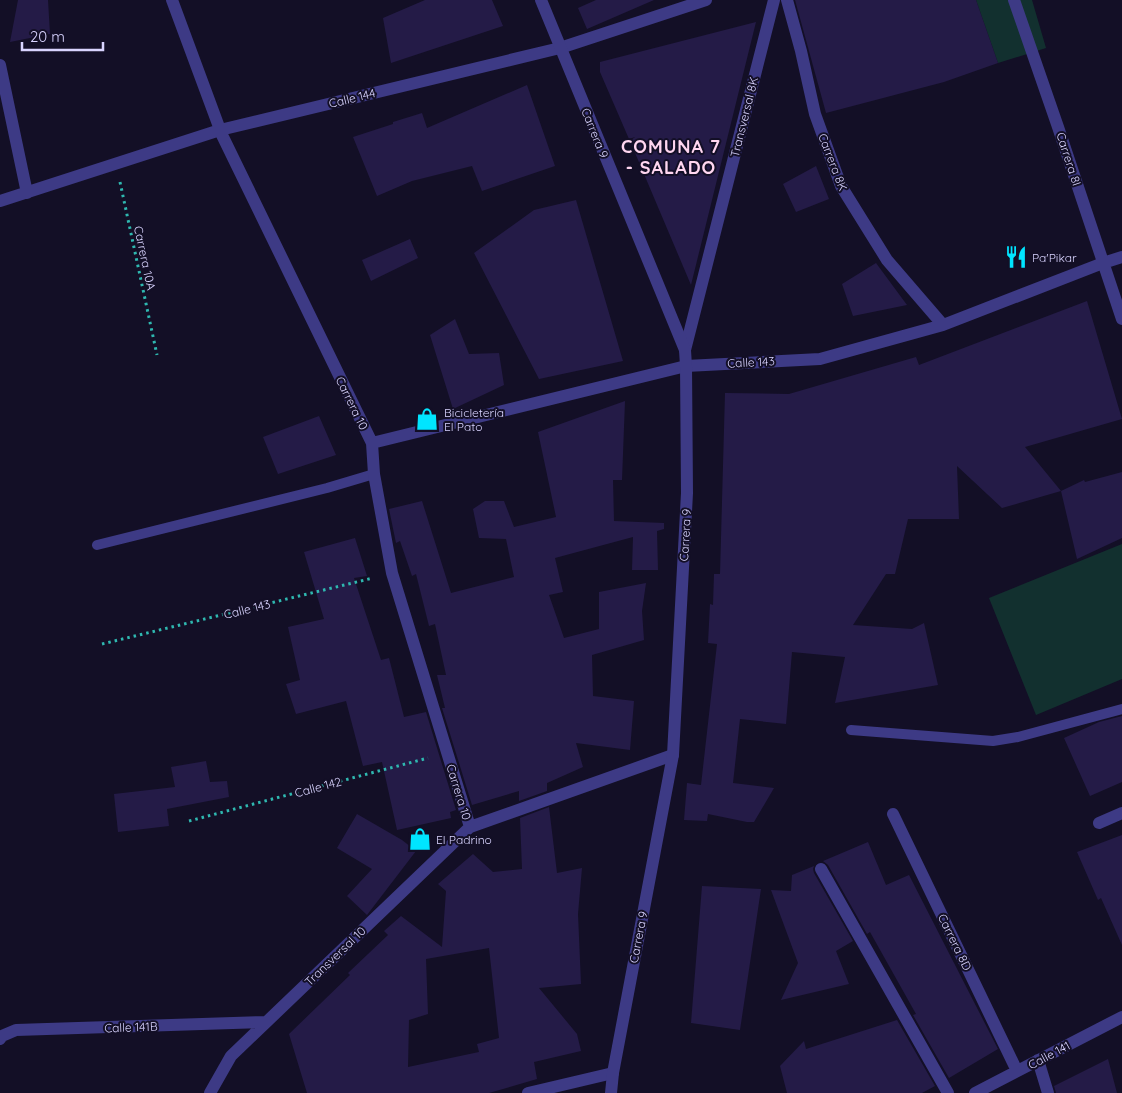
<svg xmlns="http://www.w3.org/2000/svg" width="1122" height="1093" viewBox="0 0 1122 1093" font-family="Quicksand,sans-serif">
  <rect width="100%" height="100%" fill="#130f26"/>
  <path fill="#12302f" d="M976,0h56l14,48 -48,15z
    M1122,544v135l-86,36 -47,-117z"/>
  <path fill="#241b47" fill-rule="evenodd" d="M18,0h30l2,34 -40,8z
    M425,0h67l11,26 -112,37 -8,-45z
    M596,0h58l-67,29 -9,-21z
    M795,0h181l22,63 -54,19 -118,31z
    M756,22l-65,263 -61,-144 5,-4 -6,2 -29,-67v-10z
    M527,85l28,81 -73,25 -10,-25 -60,15 -35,15 -24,-59 40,-13v-2l29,-9 5,15z
    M816,166l13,33 -33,13 -13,-28z
    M576,200l47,161 -84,18 -65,-126 60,-43z
    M410,239l8,19 -47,23 -9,-21z
    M876,263l31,42 -54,11 -11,-32z
    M1087,301l35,118 -97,28 36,44 -59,17 -45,-42 2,53h-51l-13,55h-9l-33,51 59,4 12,-6 14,62 -103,18 10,-46 -53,-5 -6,72 -46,-5 -7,64 41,5 -20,34h-7l-39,-8 -1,7 -23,-1 3,-37 14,2 16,-141 -9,-1 2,-39 3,1 1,-31h6l5,-181 64,1 127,-37 3,8z
    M455,319l14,35 30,-1 5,32 -51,24 -23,-74z
    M625,401l-3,79h-9l1,41 50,2v6l-7,2 1,39h-26l1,-33 -78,21 8,34 -14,3 15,43 35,-9v-37l47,-9 -4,28 2,29 -52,15 1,41 41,5 -4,49 -54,-7 7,24 -36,16v8l-28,10v-10l-47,14 -30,-97h3l-8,-33h9l-11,-51 -6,2 -13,-52 -4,2 -12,-35 -4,2 -7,-34 33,-8 29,92 63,-16 -8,-38 -27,-1 -6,-29 12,-8h19l10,26 42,-10 -18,-85z
    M319,416l17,39 -58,19 -15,-37z
    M1122,472v66l-45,21 -16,-68 23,-11 1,2z
    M355,538l12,38 -13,2 27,82 8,-2 15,59 22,-5 30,98 -6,2 1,6 -54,12 -15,-68 -19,4 -17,-65 -50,13 -10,-30 14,-4 -12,-53 36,-8 -20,-67z
    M1122,716v66l-32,14 -26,-58 35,-16z
    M206,761l4,21 17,-1 2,16 -62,12 2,17 -51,6 -4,-38 61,-7 -4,-20z
    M549,807l8,66 25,-5 -4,46 3,70 -42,4 38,46 4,17 -47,11 3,17 -48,14h-182l-18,-59 61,-59 -2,-2 40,-38 -4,-4 17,-15 41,31 4,-56 -8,-7 35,-30 20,18 29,-3 -2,-51zM489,948l10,90 -22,6 2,8 -71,15 1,-47 19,-6 -2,-55z
    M357,814l45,26 14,11 -49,64 -20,-19 25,-27 -35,-21z
    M1122,835v110l-21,-47 -3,2 -21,-48z
    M868,842l18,43 23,-10 89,174 -49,29 -36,-63 3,-1 -46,-82 -3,2 -39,-69 -5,-4z
    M814,866l-1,3 1,4 39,68 -17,10 13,33 -68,16 17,-37 -27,-73 20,1 1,-16z
    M702,886l59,3 -21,141 -49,-7z
    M897,1020l38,66 -13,7h-135l-7,-27 24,-25 2,8z
    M1108,1059l9,34h-61l-2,-7z"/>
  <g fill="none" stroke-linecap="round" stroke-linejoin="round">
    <path stroke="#2fb8b0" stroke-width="3" stroke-dasharray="2.5 4" stroke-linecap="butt" d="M120,182l37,173
      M102,644l271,-66
      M189,821l239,-63"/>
    <path stroke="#3d3a85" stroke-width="10" d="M97,545l230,-57 47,-14
      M851,730l142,11 25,-4 104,-28"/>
    <path stroke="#3d3a85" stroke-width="12" d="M172,0l50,135 150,308 2,31 18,99 78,254
      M787,0l14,51 14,63 26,72 46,74 56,65
      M1014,0l44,127 64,192
      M0,65l27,128
      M0,201l220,-71 340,-82 146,-48
      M685,350l89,-350
      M372,443l314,-77 134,-7 123,-34 160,-62 19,-6
      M893,814l124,257
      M1099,823l23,-10
      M821,869l127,224
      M0,1039l2,-3 14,-6 249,-8
      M1038,1060l10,33
      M210,1093l21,-37 239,-229 203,-72
      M528,1093l85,-20
      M975,1093l147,-76"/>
    <path stroke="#3d3a85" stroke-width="12" d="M541,0l144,350 1,16 1,127 -14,262 -60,318 -2,20"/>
  </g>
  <defs>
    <symbol id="restaurant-bare" viewBox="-9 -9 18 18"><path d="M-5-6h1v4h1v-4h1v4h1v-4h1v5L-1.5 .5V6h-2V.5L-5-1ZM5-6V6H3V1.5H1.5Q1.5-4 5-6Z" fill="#00e5ff" stroke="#130f26" stroke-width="2.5" paint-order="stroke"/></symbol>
    <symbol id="shop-bare" viewBox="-9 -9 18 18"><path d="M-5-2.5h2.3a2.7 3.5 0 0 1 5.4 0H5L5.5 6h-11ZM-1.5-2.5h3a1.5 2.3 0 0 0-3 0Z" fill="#00e5ff" stroke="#130f26" stroke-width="2.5" paint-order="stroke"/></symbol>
  </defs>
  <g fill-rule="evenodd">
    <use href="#restaurant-bare" x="1000" y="241" width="32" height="32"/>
    <use href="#shop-bare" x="411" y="403" width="32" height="32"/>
    <use href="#shop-bare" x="404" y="823" width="32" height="32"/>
  </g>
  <g text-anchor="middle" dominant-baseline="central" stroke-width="4" stroke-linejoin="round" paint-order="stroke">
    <g font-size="12" fill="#d9d4ff" stroke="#130f26">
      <text transform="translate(352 98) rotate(-14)">Calle 144</text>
      <text transform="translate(744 117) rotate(-76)">Transversal 8K</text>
      <text transform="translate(595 133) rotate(68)">Carrera 9</text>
      <text transform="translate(1069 159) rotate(72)">Carrera 8I</text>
      <text transform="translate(833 162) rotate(69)">Carrera 8K</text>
      <text transform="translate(145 258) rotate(78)">Carrera 10A</text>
      <text transform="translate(751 362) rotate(-3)">Calle 143</text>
      <text transform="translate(352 403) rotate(64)">Carrera 10</text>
      <text transform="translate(685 535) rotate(-87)">Carrera 9</text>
      <text transform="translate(247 609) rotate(-14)">Calle 143</text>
      <text transform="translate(318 787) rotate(-15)">Calle 142</text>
      <text transform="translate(459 792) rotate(73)">Carrera 10</text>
      <text transform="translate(638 937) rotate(-79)">Carrera 9</text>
      <text transform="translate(955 942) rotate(64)">Carrera 8D</text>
      <text transform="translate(335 956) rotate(-44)">Transversal 10</text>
      <text transform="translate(131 1027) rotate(-2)">Calle 141B</text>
      <text transform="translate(1049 1055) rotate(-28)">Calle 141</text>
    </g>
    <g font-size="12" fill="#d9d4ff" stroke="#130f26" text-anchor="start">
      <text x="1032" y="257">Pa'Pikar</text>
      <text x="444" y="412">Bicicletería<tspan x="444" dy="14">El Pato</tspan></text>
      <text x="436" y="839">El Padrino</text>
    </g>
    <g font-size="18" font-weight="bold" letter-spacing="1" fill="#ffd6f0" stroke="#130f26">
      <text x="671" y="146">COMUNA 7<tspan x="671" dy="21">- SALADO</tspan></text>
    </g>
  </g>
  <path d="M22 42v8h81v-8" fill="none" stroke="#d9d4ff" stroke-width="2.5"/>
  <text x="30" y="42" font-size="15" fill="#d9d4ff" stroke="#130f26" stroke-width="4" paint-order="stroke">20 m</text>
</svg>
